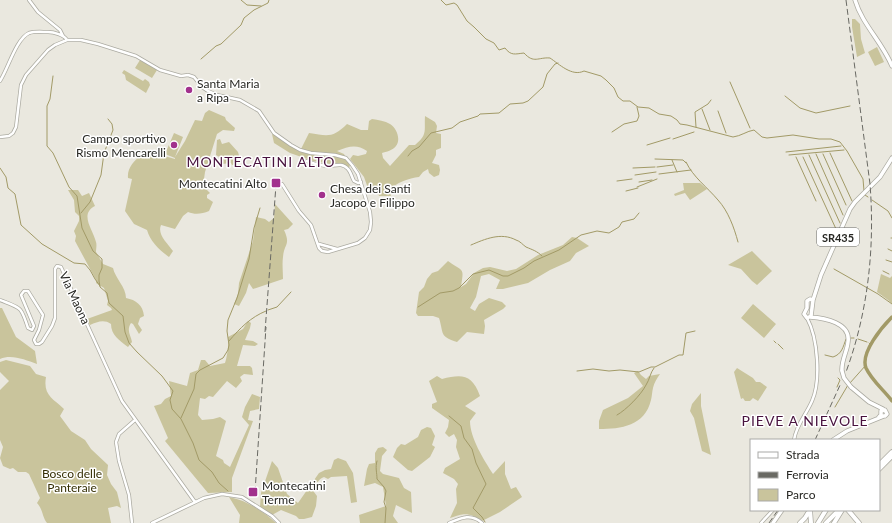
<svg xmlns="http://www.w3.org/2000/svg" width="892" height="523" viewBox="0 0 892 523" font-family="Lato,sans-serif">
  <rect width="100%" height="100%" fill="#eae8df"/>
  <path fill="#c9c49c" d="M852,19h3l5,5 1,15 4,14 -8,4 -5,-30z
    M877,47l7,15 -9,4 -7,-14z
    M140,60l17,10 -5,8 -17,-10z
    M124,70l19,11 2,-2 4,3 1,3 -4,8 -20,-13 -1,-5 -3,-2z
    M209,110l16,7 1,3 9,8 -1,3 -11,-1 -6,4 -12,38 -2,14 7,7 -3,2v3l6,4 -4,9c-7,3 -14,4 -21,1l-5,4 -8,13 -14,-4c-4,9 6,18 12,26l-4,6c-10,-7 -19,-16 -22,-27l-13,-6 -9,-13 7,-32 -4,-1c-1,-10 6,-17 13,-23h20l14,4v-1l-10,-4 9,-21 9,4 -8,20 10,-16 10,-21 7,1 3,-8z
    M425,116l10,6 2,4 -1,7 5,1v14l-5,2v5l-4,8 7,2 1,5 -1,5 -5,2 -5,-4 -1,-4 -5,3 -4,5c-10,1 -23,6 -30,13l2,6h-12l-2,-5h-8l-5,-14 -14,-18 3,-4 5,1 8,-2 1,-3c-10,-7 -18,-5 -30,0l7,3 6,12 -2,2 -10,-5 -8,1 -17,-3 -23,-8 -16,-10 -2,-9 28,17 9,-18c19,3 24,5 38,-9l14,6h7l1,-9 3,-2c6,1 13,2 18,5 7,4 11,16 6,22 -3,4 -10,6 -14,7l1,5 7,8 19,-21h6c13,-11 9,-14 10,-29z
    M220,139l2,5 7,-2 9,10 2,7 -4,5 -4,1 -1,-2 -9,1 -1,-6 -5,-3 1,-15z
    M683,183h17l7,6 -17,11 -5,-7 -10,3 -1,-2 10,-4z
    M68,190h10l4,6 7,-3 6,13c-16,8 -2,24 1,36 1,3 0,7 0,10l7,12 10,4c2,10 13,19 13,30 10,2 17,7 18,18l-4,2 -2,6 4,6 -3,4 -6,-10 -2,-1c-5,8 0,12 1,19l-4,5c-9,-7 -17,-12 -17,-23 -7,-5 -14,-2 -21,1l-3,-6 25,-9 -1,-2 -4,-3 1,-4 -4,-13 -8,-5v-3l-21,-39 1,-5 -2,-5 5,-10v-5l-4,-4 -1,-12z
    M275,204l18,20 -5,5 -4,1c7,15 0,14 -1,27 -1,7 0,15 0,22l-30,10 -4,-6 -3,10 -7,13 -5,-2 4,-10 1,-11 14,-42 3,-24 9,2 4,3 5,-4z
    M572,237l5,1 12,8 -13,7 -6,8 -20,9 -22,13 -25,6h-7l4,-9 -11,-6 -8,2 -5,21 -6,11 5,3 4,-7 10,-6 13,4 4,4 -3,3 -19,11 1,6 -1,8 -17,-2 -10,10c-18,-6 -13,-8 -18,-24l-6,-2h-15l-2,-3 3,-21 5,-5 3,-8 5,-6 6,-2 10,-10c16,12 16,5 13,26l5,-3 8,-11 9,-5 7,-1 17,4 9,-2 22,-14 25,-10z
    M752,251l20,20 -15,14 -5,-4 -11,-12 -13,-4z
    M881,274l9,4 2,-2v28l-4,-4 -11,-8z
    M753,304l23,20 -12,14 -23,-20z
    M0,308h2l14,29 19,14 2,13c-12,-4 -25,-10 -37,-5z
    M248,321l3,2 -1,5 -5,12 8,1 5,3 -3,2 -12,-1 -6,21h13l2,2 1,7 -9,-1 -4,3 2,4 -6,7 -9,-7 -14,16 -4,-1 -4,3 -5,-1 -2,17 4,5 11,-1 7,-2 6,4 -10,35 7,4 1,3 6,4 19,-42 -7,-8 3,-10 7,-13 8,3 -1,12 -9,2 -2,9 5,1 -21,57v14l-24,1 -43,-52 3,-3 -14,-32 7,-2 4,-5 6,-3 -2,-15 18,5 3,-13 8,-3 3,-10h4l5,6 15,-3c2,-6 4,-19 3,-26l15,-8z
    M6,360l24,6 6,8 10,3c-3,18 6,21 18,32l-4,7 11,15 14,9 6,9 17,16 -1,10 4,9 6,8 4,16 -4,-2 -9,2 3,15h-64c-5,-6 -4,-14 -10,-20l3,-5 -11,-24 -3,-2h-8l-5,-4 -3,1 -7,-3 -3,-8 3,-11 -3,-7v-50l9,-9 -9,-9v-10z
    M737,368l16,10 3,4h4l7,5 -9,14 -5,-3 -3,3h-5l-2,-3 -2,1 -7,-27z
    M638,371l3,4 5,4 3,-3 11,-2c-3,4 -6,9 -7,14 -1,4 -1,8 -2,12 -6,26 -30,29 -52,29v-8l4,-11 25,-12 15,-12 -9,-13z
    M437,376l5,3c20,-5 30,-5 38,17l-15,10 11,7 -6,8c0,17 14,39 23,53l12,-13v13l6,15 5,-2 6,10 -22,15 -18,9c-14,-9 -17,-8 -32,-3l7,-15 -1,-14 2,-5 -4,-5 -11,-6 2,-5 15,-9 -4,-12 1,-7 -3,-6 -5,3 -4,-4 3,-6 1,-7 -17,-12v-4l5,-2 -8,-21z
    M701,393v13l10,49 -9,-4 -8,-33 -4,-7 2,-7z
    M427,427l4,1 4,8 -3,9 3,2 -5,10 -18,14 -4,-1 -15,-13 4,-9 4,-4 4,1 13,-8 3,-7z
    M383,447l4,3 -5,6 -2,15 3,3 16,4 5,10 7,4 1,21 -16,-8 -3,11 5,7h-38l-1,-8 27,-9 -3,-19 -8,-4 -11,3 3,-17 2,-5 6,-1v-10l3,-5z
    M338,458l8,3 7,12 4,29 -6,1 -4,-27 -16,1 -3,2 -4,-2c-6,2 -9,9 -10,15l3,4 -1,10 -4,11 -8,2h-5l-3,-3 -15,-6 -9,5 -12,-8 1,-14 11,-32 6,7 9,26 11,9 21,-30 6,-3 6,-1 3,-9z
    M229,497c17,3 34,14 47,26h-37l1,-8z"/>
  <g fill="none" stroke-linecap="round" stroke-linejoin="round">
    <path stroke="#a29a67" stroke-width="1" d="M241,0l6,5 14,1
      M441,0l5,5 8,-2 3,2 10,16 7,6 12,12 8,4 5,7 6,-2c6,8 10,6 19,5 10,11 14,4 26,5 9,6 22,19 34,13l17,5 5,4 8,8 4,9 5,4h7l8,6 11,1 10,6 12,2 6,4 3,4 7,1 46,12c8,-1 14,-6 21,-7l8,7 5,1 26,-3 26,4h12l9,3 7,9 16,28 1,12
      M201,59l15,-13 5,-2 20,-19 3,-7 10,-8 14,-7 1,-3
      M53,76l-3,23 -3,7v40l6,7 16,34 8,9 5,32 11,23 9,8v9l-3,7v6l1,6 7,6 2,10 14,13 2,16 4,11 8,9 25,24 11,15 -3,9 2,9 9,10 12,24 6,17 13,12 7,11 9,8
      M730,82l20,46
      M785,96l15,12 16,5 34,-7
      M702,109l8,21
      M718,111l8,22
      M696,127l-1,-15 13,-8 3,-4
      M612,132l12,-8 13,-3 2,-5 -2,-9
      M673,139l21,-7
      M647,145l23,-7
      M786,152l55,-6
      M830,153l22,48
      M816,154l27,61
      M823,154l23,51
      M789,155l55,-5
      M809,155l31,68
      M408,156l4,-5 7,-4 12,-14 21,-5 8,-6 18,-6 2,-2 19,-1 11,-9 13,-1 5,-2 15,-14 4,-13 8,-10 3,-1
      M796,157l20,44
      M803,157l33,72
      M655,159l28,1 3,3
      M672,160l5,12
      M686,162c7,15 21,25 32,38 10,11 16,27 20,42
      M657,167l16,-2
      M0,168l6,9 2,11 7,6 6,31 21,19 32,19 11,1 5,6 5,9 5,7
      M633,168l22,-1
      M659,174l32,-4
      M635,175l21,-3
      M617,181l15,-2
      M639,182l13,-2
      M637,187l20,-8
      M626,191l12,-3
      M865,195l3,2
      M872,200l16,11 4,7
      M81,213l9,-11 11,-27 3,-22 9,-23 -1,-6 -4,-5
      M891,238h1
      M471,245c14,-6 30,-13 45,-5 4,1 7,5 10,7 7,3 11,4 16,9
      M888,249l4,2
      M886,260l6,2
      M834,269l44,25 14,10
      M883,271l6,3
      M418,307l22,-14 13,-2 6,-3 14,-14 16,-4 14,6h5l16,-8 10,-7 25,-11 22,-15 16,-4 12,2 10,-6 3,-5 12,-3 5,-6
      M268,310l9,-3 14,-15
      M851,338h3
      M858,339l9,3
      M229,341c11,-13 22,-24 37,-30
      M774,341l2,2
      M869,343l2,2
      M778,344l5,5
      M825,355l8,2c9,-3 10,-10 13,-18
      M577,371l16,-2 16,2 11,-1 19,2 12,-5h4l24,-12h4l3,-22 9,-2
      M850,383l16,-18
      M837,387l3,-7 -2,-2
      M835,407l13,-22
      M617,415c9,-5 24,-20 29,-30 4,-6 4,-12 8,-17
      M449,416l12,10 3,12 8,11 4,14 10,21 -13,24 9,9 3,5
      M181,418l13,-29 2,-15 4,-4 23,-12 5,-8 1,-5 -2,-14 1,-11 9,-22 12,-39 5,-31 6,-20
      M377,461c-2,6 0,12 0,18l7,8 2,4 -2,11 2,6 -1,15"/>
    <path stroke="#a29a67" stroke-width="3.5" d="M892,317c-10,10 -32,36 -26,51 6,13 18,22 26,33"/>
    <defs>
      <path id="secondary" d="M29,0l9,12 22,18 3,6
        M0,81c8,-12 16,-42 29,-48 6,-2 13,-1 19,-1 6,0 16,3 19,8
        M0,137l9,-1 4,-3 3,-6 5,-42 5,-10 22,-25 7,-5 12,-5h14l17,4 38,12 24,14 21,6 7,-1 6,2 8,10 6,4 9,4 23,5 19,11 15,22 17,12 9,5 11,3 24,2 11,3 6,7 6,9 12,38 1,10 -1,8 -5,8 -7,5 -30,9 -6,-1 -3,-3 -8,-23 -12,-14 -17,-27
        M307,161c7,3 16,5 23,5 7,-1 13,-3 18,3 3,3 4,9 6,12l4,2 3,-1
        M319,244l18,5
        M0,300c21,8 21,6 28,28l4,2 2,-4 -13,-31 3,-4h4l15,24 -4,15 -5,10 2,4h3l3,-2 10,-16 3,-8v-49l2,-3 4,1 61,134 73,101
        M794,440c2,-15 12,-25 18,-39 9,-20 6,-63 -5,-83
        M132,523l-3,-28 -10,-34 -3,-19 3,-8 16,-14
        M152,523l52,-25 18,-4 20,3 30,19 7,7
        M449,523c12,-5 22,-10 33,0
        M761,523l12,-13"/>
      <path id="primary" d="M855,0c7,24 27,42 37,66
        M813,300l-3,-1 -3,2v7l-3,6 3,4 4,-2 2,-16 8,-25 29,-66 5,-7 25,-25 12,-19
        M810,317c15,1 41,6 38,25 -1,10 -7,19 -6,29
        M851,387l18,15 14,7
        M879,417l2,-2v-4l4,-1 2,4 -2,2h-3
        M833,440l14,-9 37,-15
        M773,523l9,-13"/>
      <path id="highway" d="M879,465l13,-13
        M879,469l13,-13
        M810,510l1,13
        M848,510l11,13
        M800,523l5,-5 3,-5
        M818,523l8,-13
        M826,523l13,-13
        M834,523l8,-13"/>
    </defs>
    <use href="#secondary" stroke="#acaba2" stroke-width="4"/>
    <use href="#primary" stroke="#acaba2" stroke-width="5"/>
    <use href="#highway" stroke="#acaba2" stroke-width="5.5"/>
    <use href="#secondary" stroke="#fff" stroke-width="2.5"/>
    <use href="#primary" stroke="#fff" stroke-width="3.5"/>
    <use href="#highway" stroke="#fff" stroke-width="4"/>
    <path stroke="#696963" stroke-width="1" stroke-dasharray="6 3" stroke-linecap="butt" d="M846,0l24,184c5,64 -2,128 -24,188
      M265,332l11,-147
      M815,440l26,-57
      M255,492l11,-165
      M769,523l9,-13"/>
    <defs>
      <path id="primary-bridge" d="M842,371l2,7 7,9"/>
    </defs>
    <use href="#primary-bridge" stroke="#acaba2" stroke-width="5" stroke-linecap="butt"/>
    <use href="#primary-bridge" stroke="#fff" stroke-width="3.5"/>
  </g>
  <g fill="#a2318d" stroke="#fff" stroke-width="1.5">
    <circle cx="189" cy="90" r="4"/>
    <circle cx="174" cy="145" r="4"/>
    <rect x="271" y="178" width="10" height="10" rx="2"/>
    <circle cx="322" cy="195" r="4"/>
    <rect x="248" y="487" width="10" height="10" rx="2"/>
  </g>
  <g text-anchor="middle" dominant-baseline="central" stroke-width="3" stroke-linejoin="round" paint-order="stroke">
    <rect fill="#fff" stroke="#686866" stroke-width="1" x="817" y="228" width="42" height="18" rx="3"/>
    <g font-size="11" font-weight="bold" fill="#282824">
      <text x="838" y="237">SR435</text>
    </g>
    <g font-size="12" fill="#282824" stroke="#fff" text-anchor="start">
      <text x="197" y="83">Santa Maria<tspan x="197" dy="14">a Ripa</tspan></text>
      <text x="166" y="138" text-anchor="end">Campo sportivo<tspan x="166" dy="14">Rismo Mencarelli</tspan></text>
      <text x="267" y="183" text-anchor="end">Montecatini Alto</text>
      <text x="330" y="188">Chesa dei Santi<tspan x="330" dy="14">Jacopo e Filippo</tspan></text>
      <text x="262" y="485">Montecatini<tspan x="262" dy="14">Terme</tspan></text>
    </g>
    <g font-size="12" fill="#282824" stroke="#fff">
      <text transform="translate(75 298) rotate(65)">Via Maona</text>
    </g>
    <g font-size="12" fill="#363005" stroke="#fff">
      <text x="72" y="473">Bosco delle<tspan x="72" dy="14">Panteraie</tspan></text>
    </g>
    <g font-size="14" letter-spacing="1" fill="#48123e" stroke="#fff">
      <text x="261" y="161">MONTECATINI ALTO</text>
      <text x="805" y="420">PIEVE A NIEVOLE</text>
    </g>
  </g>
  <rect x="750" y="439" width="130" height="72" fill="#ffffff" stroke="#a9a9a7"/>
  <rect x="758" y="452" width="20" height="6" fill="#ffffff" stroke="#a9a9a7"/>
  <text x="786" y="459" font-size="12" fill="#282824">Strada</text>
  <rect x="758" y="472" width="20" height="6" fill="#696963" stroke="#a9a9a7"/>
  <text x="786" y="479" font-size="12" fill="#282824">Ferrovia</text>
  <rect x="758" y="489" width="20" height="12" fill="#c9c49c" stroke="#a9a9a7"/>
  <text x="786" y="499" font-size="12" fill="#282824">Parco</text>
</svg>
